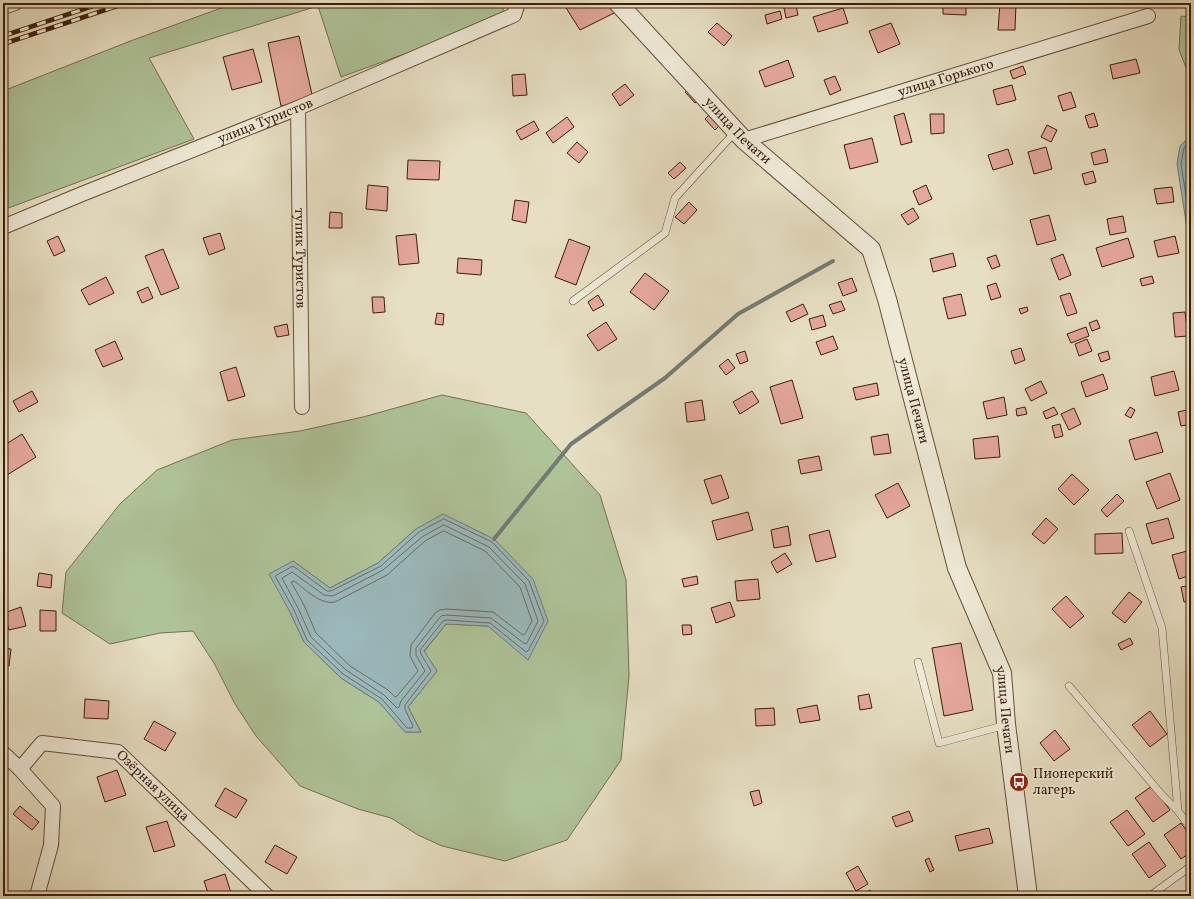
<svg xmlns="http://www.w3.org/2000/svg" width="1194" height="899" viewBox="0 0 1194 899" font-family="Vollkorn,serif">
  <rect width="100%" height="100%" fill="#e7dfc3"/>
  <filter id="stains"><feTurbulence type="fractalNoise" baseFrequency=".005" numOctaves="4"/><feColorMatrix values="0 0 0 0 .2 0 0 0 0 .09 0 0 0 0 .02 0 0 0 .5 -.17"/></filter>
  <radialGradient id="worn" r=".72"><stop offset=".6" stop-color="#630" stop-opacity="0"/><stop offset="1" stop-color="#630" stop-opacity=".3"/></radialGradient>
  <path fill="#afc399" stroke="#767051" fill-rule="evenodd" d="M235,3h268v15l-162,59 -23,-71 -169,52 45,81 -191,71v-119l130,-51z
    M1181,16l10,1v63l-12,-30z
    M442,395l84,18 74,82 26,85 3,96 -8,84 -54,80 -62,21 -63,-15 -24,-11 -27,-17 -33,-9 -58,-23 -44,-50 -21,-32 -21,-41 -21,-32 -33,2 -50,11 -48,-31 4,-41 54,-68 37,-34 75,-30 68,-9 63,-14zM416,529l112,130 -40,-33 -42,-2 -22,28 13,19 -29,36 13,25h-16l-26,-30 -38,-24 -37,-36 -14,-30 3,-51 37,27 48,-25z"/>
  <path fill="#9bbabe" stroke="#757b76" d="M1191,135v119l-14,-90 3,-18z
    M443,514l51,25 39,40 15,42 -20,39 -40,-34 -42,-2 -22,27 13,20 -29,36 13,25h-16l-26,-30 -38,-24 -37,-36 -14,-30 -21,-38 24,-13 37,27 48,-25 38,-34z"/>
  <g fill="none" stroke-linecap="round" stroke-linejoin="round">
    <path stroke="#6c6c64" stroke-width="1" d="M1191,140l-7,8 -3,16 10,63
      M1191,148c-9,10 -2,34 0,46
      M444,519l48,23 37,39 15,40 -16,30 -2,1 -36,-29 -43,-3 -4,1 -23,29 1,4 10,17 -26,34v4l8,17 -1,2h-5l-25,-29 -39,-25 -36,-34 -13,-30 -19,-34 18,-10 34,25h4l50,-25 38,-34z
      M444,525l45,22 36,37 13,37 -11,22 -2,1 -34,-26 -45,-3 -5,1 -25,32v7l9,16 -24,30 -2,6 -2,1 -13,-13 -38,-25 -35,-33 -13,-29 -16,-30 10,-6 32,23 9,1 50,-26 39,-33z
      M444,531l41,20 35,36 12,34 -7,13 -2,1 -30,-23 -47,-3 -6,1 -5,3 -24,32 -1,11 8,15 -21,25 -2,1 -7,-7 -38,-24 -34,-33 -12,-28 -13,-23 3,-1c11,8 26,24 41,21l52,-27 38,-34z"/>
    <path stroke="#757b76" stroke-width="4" d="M494,539l77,-95 94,-66 73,-64 95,-53"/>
  </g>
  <path fill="#e5a89c" stroke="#3d1d09" d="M563,3h46l7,9 -36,18z
    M943,3h23v12l-23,-1z
    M1000,3h16l-1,27h-17z
    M796,5l2,10 -12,3 -2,-10z
    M843,8l5,15 -30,9 -5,-15z
    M780,11l2,8 -15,5 -2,-9z
    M717,23l15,13 -8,10 -16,-14z
    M891,23l9,21 -22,9 -9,-22z
    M299,36l14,63 -32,7 -13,-63z
    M253,49l9,33 -30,8 -9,-33z
    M1136,59l4,14 -27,6 -3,-14z
    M788,60l6,17 -29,10 -6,-16z
    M1023,66l3,8 -13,5 -3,-8z
    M525,74l2,21 -14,1 -1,-21z
    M835,76l6,14 -11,5 -6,-15z
    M625,84l9,11 -14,11 -8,-12z
    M1012,85l4,15 -19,5 -4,-15z
    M690,88l10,11 -5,4 -10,-11z
    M1071,92l5,15 -13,4 -5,-15z
    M712,112l11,10 -8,8 -10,-11z
    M904,113l8,29 -11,3 -7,-29z
    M1094,113l4,13 -9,2 -4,-12z
    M930,114h14v19l-13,1z
    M567,117l7,10 -21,16 -7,-10z
    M534,121l5,9 -18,10 -5,-9z
    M1047,125l10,5 -6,12 -10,-5z
    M872,138l6,24 -28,7 -6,-24z
    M577,142l11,10 -9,11 -12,-10z
    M1046,147l6,22 -18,5 -6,-22z
    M1008,149l5,15 -20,6 -5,-15z
    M1105,149l3,13 -14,3 -3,-12z
    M408,160l32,1 -1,19 -32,-1z
    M680,162l6,6 -12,11 -6,-6z
    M1093,171l3,11 -11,3 -3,-11z
    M368,185l20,2 -1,24 -21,-2z
    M926,185l6,14 -13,6 -6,-14z
    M1172,187l2,15 -17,2 -3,-15z
    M515,200l14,2 -3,21 -14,-3z
    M689,202l8,8 -13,14 -9,-7z
    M913,208l6,10 -11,7 -7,-10z
    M330,212l12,1v15h-13z
    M1049,215l7,25 -19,5 -7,-25z
    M1123,216l3,16 -16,3 -3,-16z
    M220,233l5,16 -16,6 -6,-17z
    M416,234l3,29 -20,2 -3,-29z
    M58,236l7,15 -11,5 -7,-15z
    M1175,236l4,17 -21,4 -4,-16z
    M1128,238l6,19 -32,10 -6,-19z
    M569,239l21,8 -14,38 -21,-8z
    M163,249l16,39 -18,7 -16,-39z
    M953,253l3,13 -23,6 -3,-13z
    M1063,254l8,21 -12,5 -8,-21z
    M996,255l4,11 -8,3 -5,-11z
    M458,258l24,2 -1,15 -24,-2z
    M645,273l24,18 -15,19 -24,-18z
    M1152,276l2,7 -12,3 -2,-7z
    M106,277l8,16 -25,12 -8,-15z
    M852,278l5,13 -14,5 -5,-13z
    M996,283l5,14 -10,3 -4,-14z
    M148,287l5,11 -11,5 -5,-11z
    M1070,293l7,20 -10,3 -7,-20z
    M961,294l5,21 -18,4 -5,-21z
    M598,295l6,10 -11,6 -5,-9z
    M372,297h12l1,15 -12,1z
    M841,301l4,9 -12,4 -4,-9z
    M803,304l5,10 -17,8 -5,-10z
    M1027,307l1,4 -7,3 -2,-5z
    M1185,312l3,24 -13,1 -2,-24z
    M437,313l7,1 -1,11 -8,-1z
    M823,315l3,11 -14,4 -3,-11z
    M1097,320l3,8 -8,3 -3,-8z
    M606,322l11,17 -19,12 -11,-16z
    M287,324l2,11 -12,2 -3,-10z
    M1086,327l3,9 -18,7 -4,-9z
    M833,336l5,13 -17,6 -5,-13z
    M1087,339l5,12 -13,5 -4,-12z
    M115,341l8,18 -20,8 -8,-17z
    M1021,348l4,12 -10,4 -4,-13z
    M745,351l3,10 -8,3 -4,-10z
    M1108,351l2,8 -9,3 -3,-8z
    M728,359l7,9 -9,7 -7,-9z
    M236,367l9,29 -17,5 -8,-29z
    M1174,371l5,19 -24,6 -4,-19z
    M1103,374l5,15 -22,8 -5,-15z
    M792,380l11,38 -22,6 -11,-37z
    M1041,381l6,12 -16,8 -6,-12z
    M877,383l2,12 -23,5 -3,-12z
    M32,391l6,11 -19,10 -6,-11z
    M752,391l7,11 -19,12 -7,-12z
    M1004,397l3,18 -20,4 -4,-17z
    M702,400l3,20 -18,2 -2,-19z
    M1025,407l2,7 -10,2 -1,-7z
    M1054,407l4,7 -12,5 -3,-7z
    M1130,407l5,3 -4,8 -6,-3z
    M1074,408l7,16 -12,6 -8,-16z
    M1191,409v15l-10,2 -3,-14z
    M1060,424l3,12 -8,2 -3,-12z
    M1157,432l6,20 -28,8 -6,-20z
    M22,434l14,23 -29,18 -4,-7v-22z
    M888,434l3,19 -17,2 -3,-18z
    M998,436l2,21 -25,2 -2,-20z
    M819,456l3,14 -21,4 -3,-14z
    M1170,473l10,27 -23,9 -11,-27z
    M1072,474l17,16 -15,15 -16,-16z
    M721,475l8,23 -17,6 -8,-24z
    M898,483l12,23 -23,12 -12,-23z
    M1117,494l7,7 -17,16 -6,-7z
    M748,512l5,18 -36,10 -5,-19z
    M1046,518l12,11 -14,15 -12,-10z
    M1168,518l6,20 -22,6 -6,-20z
    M788,526l3,19 -17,3 -3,-18z
    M829,530l7,27 -20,5 -7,-27z
    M1122,533l1,20 -28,1v-20z
    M1191,550v25l-12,4 -7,-24z
    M785,553l7,11 -15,9 -6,-11z
    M39,573l13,2 -1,13 -14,-2z
    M697,576l1,8 -14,3 -2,-8z
    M758,579l2,20 -23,2 -2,-20z
    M1191,585v16l-7,1 -3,-15z
    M1129,592l13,10 -17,21 -13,-10z
    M1066,596l18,20 -14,12 -18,-19z
    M730,602l5,14 -19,7 -5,-15z
    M21,607l5,19 -17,4 -5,-17z
    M40,610l16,1v20h-16z
    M682,625h9l1,9 -9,1z
    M1130,638l3,6 -12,6 -3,-6z
    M961,643l12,67 -29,6 -12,-68z
    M3,648l8,1 -2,17 -6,-1z
    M869,694l3,14 -12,2 -2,-14z
    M85,699l24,2 -1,18 -24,-1z
    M817,705l3,15 -20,3 -3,-14z
    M774,708l1,17 -19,1 -1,-17z
    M1150,711l17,23 -17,13 -18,-22z
    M154,721l22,12 -11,18 -21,-12z
    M1055,730l15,19 -16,12 -14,-18z
    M117,770l9,25 -21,7 -8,-25z
    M1152,786l18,24 -17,12 -18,-24z
    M225,788l22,12 -11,18 -21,-12z
    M759,790l3,13 -8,3 -4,-14z
    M20,806l19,16 -7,8 -19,-16z
    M1127,810l18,24 -17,12 -18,-24z
    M909,811l4,10 -17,6 -4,-10z
    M167,821l8,25 -21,6 -8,-25z
    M1181,823l10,14v15l-10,7 -17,-24z
    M989,828l4,15 -34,8 -4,-15z
    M1149,842l17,24 -17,12 -17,-24z
    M275,845l22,12 -10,17 -22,-12z
    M929,858l5,12 -4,2 -5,-12z
    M858,866l10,18 -12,7 -10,-18z
    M225,874l7,22h-23l-5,-15z
    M870,890l3,6h-13z
    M962,891l3,5h-15z
    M672,892l1,4h-12z"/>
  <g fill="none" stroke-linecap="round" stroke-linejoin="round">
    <defs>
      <path id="service" d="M573,301l92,-68 10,-35 61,-67
        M1129,531l33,97 16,183 13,17
        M918,662l21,81 67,-18
        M1069,686l93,109 16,16
        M1150,896l41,-30"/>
      <g id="minor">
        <path d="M3,7l12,-4"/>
        <path id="s1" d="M298,108l4,299"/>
        <path id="s2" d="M744,140l404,-124"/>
        <path id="s3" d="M3,227l79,-33 216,-86 216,-93 4,-12"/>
        <path d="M3,753l17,16 33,37 -2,39 -14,51"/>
        <path id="s4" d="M20,769l22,-26 76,9 149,144"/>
      </g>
      <g id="tertiary">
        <path id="s5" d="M618,3l126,137 127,109 16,50 70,269 45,105 4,51 22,172"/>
      </g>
    </defs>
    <use href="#service" stroke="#684e38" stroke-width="8"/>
    <use href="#minor" stroke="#684e38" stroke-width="16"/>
    <use href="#tertiary" stroke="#684e38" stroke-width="20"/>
    <use href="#service" stroke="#efead8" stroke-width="7"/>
    <use href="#minor" stroke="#efead8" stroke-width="14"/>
    <use href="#tertiary" stroke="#efead8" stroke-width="18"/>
    <defs>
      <path id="rail" d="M3,36l99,-33
        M3,44l123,-41"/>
    </defs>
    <use href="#rail" stroke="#3d1d09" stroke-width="4.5"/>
    <use href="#rail" stroke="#efead8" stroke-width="3" stroke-dasharray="9" stroke-linecap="butt"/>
  </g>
  <defs>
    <symbol id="bus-disc" viewBox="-11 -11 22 22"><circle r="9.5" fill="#8f2418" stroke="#efead8"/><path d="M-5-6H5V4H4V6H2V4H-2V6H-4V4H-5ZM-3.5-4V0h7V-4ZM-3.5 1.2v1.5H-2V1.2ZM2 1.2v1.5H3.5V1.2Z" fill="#fff"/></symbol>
  </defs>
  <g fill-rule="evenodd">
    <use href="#bus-disc" x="1008" y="771" width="22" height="22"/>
  </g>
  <g text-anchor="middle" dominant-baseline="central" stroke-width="3" stroke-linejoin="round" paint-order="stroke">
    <g font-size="14" fill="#3d1d09" stroke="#efead8">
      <text stroke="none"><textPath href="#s2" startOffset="211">улица Горького</textPath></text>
      <text stroke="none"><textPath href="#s3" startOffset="283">улица Туристов</textPath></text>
      <text stroke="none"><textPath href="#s5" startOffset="175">улица Печати</textPath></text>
      <text stroke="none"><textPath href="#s1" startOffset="150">тупик Туристов</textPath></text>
      <text stroke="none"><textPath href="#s5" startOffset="511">улица Печати</textPath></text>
      <text stroke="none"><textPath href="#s5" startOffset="835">улица Печати</textPath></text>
      <text stroke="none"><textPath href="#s4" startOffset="159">Озёрная улица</textPath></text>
    </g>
    <g font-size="14" fill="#3d1d09" stroke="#efead8" text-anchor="start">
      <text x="1033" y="774">Пионерский<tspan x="1033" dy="16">лагерь</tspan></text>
    </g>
  </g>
  <rect width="1194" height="899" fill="none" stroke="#e7dfc3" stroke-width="16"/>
  <rect x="4" y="4" width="1186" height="891" fill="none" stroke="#3d1d09" stroke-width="2"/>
  <rect x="8" y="8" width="1178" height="883" fill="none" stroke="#3d1d09"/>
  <rect width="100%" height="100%" filter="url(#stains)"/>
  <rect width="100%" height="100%" fill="url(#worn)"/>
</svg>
